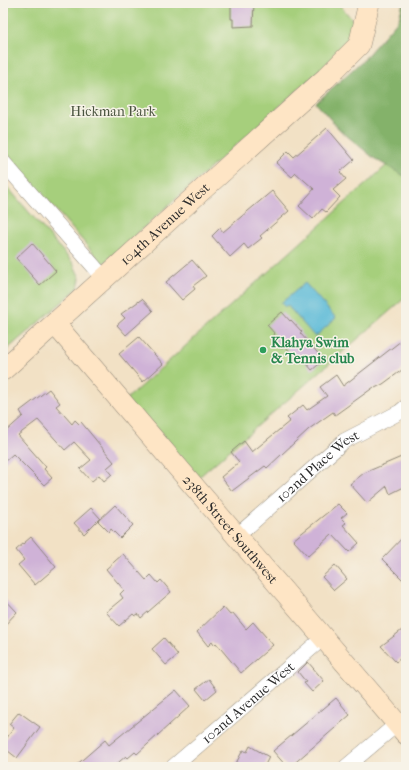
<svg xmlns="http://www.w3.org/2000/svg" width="409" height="770" viewBox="0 0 409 770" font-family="'IM FELL French Canon',serif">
<rect width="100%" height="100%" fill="#f7f3e8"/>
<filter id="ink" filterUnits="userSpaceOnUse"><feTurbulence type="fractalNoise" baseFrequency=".025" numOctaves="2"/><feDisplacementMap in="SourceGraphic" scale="8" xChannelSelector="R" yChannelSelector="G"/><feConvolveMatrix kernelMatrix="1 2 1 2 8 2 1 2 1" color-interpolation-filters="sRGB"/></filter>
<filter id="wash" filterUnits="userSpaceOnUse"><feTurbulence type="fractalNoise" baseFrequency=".012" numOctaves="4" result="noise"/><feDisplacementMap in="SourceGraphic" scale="16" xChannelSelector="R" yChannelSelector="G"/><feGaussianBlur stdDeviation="0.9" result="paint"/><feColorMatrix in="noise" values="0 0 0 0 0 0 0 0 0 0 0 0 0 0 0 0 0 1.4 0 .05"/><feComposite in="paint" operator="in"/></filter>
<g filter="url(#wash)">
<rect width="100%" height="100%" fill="#f2e1c5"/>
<path fill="#a6cf7b" stroke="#687d53" d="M10 3H338L357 25 349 41 336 56 103 264 3 149V9Z
M406 148V297L192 483 122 403Z
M3 182 73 263 80 278 78 288 3 353Z"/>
<path fill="#84b26b" stroke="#586e4b" d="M403 3H406V177L375 159 340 130 316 103 363 60 399 19Z"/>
<path fill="#59b9d7" stroke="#427281" d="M305 283 336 318 315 337 287 305 285 307 281 303Z"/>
<g id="blocks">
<path fill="#cfb2d7" d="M231 3H254L253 26 233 27V19H231Z
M327 128 354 160 340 172 346 179 333 190 340 197 326 212 322 209 313 219 299 206 314 189 296 173 292 177 276 163 288 151 294 157Z
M272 191 289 211 260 236 262 238 248 249 244 244 230 257 212 236 220 228 223 232Z
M32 243 56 271 40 285 16 258Z
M192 260 206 276 193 286 195 289 182 300 166 282Z
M142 299 153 311 126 335 117 325 125 318 121 314Z
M282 312 290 321 291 320 302 332 300 333 324 360 312 370 302 358 298 361 285 346 282 349 271 337 275 334 267 325Z
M139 337 163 364 143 382 119 354Z
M406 337V366L402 370 383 384 375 388 374 387 335 415 333 412 309 429 267 468 265 466 232 491 221 477 239 462 231 452 244 441 252 452 290 421 287 418 303 405 307 410 327 396 320 387 336 375 343 386Z
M49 389 60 403 56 406 72 424 75 420 79 424 81 422 114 462 107 468 112 474 104 481 99 475 92 481 90 480 80 469 91 460 74 442 65 450 38 420 18 435 46 467 44 469 52 478 44 485 13 454 3 463V434L23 416 20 411Z
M406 455V486L390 494 387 486 367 503 350 484 364 473Z
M338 504 347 513 341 518 346 523 343 525 359 543 349 552 332 534 308 556 293 540Z
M115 505 133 525 120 538 111 529 109 532 98 521Z
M91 508 100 518 84 534 74 523Z
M406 534V583L382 559Z
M31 537 56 567 35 585 18 565 24 560 16 550Z
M123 554 146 580 151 575 158 583 161 580 171 592 141 618 138 614 135 616 133 614 119 626 106 612 123 598 120 594 124 590 106 569Z
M335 565 347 579 334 590 322 577Z
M3 597 17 612 3 627Z
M223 607 230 615 233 613 246 629 253 622 273 645 241 673 216 643 214 645 212 642 208 646 197 632Z
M406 627V654L396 662 381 646Z
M164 638 178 655 166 665 152 649Z
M308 662 324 681 312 692 304 683 306 682 298 672Z
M209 679 217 690 205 700 196 689Z
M176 690 190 706 137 754 135 752 128 758 126 756 113 767H74L105 740 109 745Z
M336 698 350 715 290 767H287L273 751Z
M19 712 40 727 17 758 3 747V743L14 728 9 724Z
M250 746 269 757 264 767H234L243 750 247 752Z"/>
</g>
</g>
<g filter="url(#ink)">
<use href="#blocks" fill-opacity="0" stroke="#8e8678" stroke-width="1"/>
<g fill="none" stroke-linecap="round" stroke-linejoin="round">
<defs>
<g id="street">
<path d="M3 162 104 278"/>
<path id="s1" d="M237 536 344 441 400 412 406 407"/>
<path id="s2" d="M173 767 323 638"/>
<path d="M346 767 397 724"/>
</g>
<g id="secondary">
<path id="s3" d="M55 324 406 734"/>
<path id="s4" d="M3 370 326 78 359 45 369 3"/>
</g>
</defs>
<use href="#street" stroke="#8e8678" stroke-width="16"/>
<use href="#secondary" stroke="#8e8678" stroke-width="22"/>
<use href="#street" stroke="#fff" stroke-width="15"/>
<use href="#secondary" stroke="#fee5c5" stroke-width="21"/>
</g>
</g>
<circle fill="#2e9e5b" stroke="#f7f3e8" stroke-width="1.5" cx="263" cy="350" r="4"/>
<g text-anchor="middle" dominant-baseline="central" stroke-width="3" stroke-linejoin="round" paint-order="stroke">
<g font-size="14" fill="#4a543f" stroke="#f7f3e8">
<text x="113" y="111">Hickman Park</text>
</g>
<g font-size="14" fill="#2b2b2b" stroke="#f7f3e8">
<text stroke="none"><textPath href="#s4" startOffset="218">104th Avenue West</textPath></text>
<text stroke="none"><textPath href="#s1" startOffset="107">102nd Place West</textPath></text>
<text stroke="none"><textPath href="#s3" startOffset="270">238th Street Southwest</textPath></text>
<text stroke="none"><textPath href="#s2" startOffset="99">102nd Avenue West</textPath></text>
</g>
<g font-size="14" font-weight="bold" fill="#27864d" stroke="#f7f3e8" text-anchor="start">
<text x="271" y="342">Klahya Swim<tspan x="271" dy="16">&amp; Tennis club</tspan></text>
</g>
</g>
<rect width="409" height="770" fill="none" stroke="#f7f3e8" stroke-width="16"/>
</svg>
